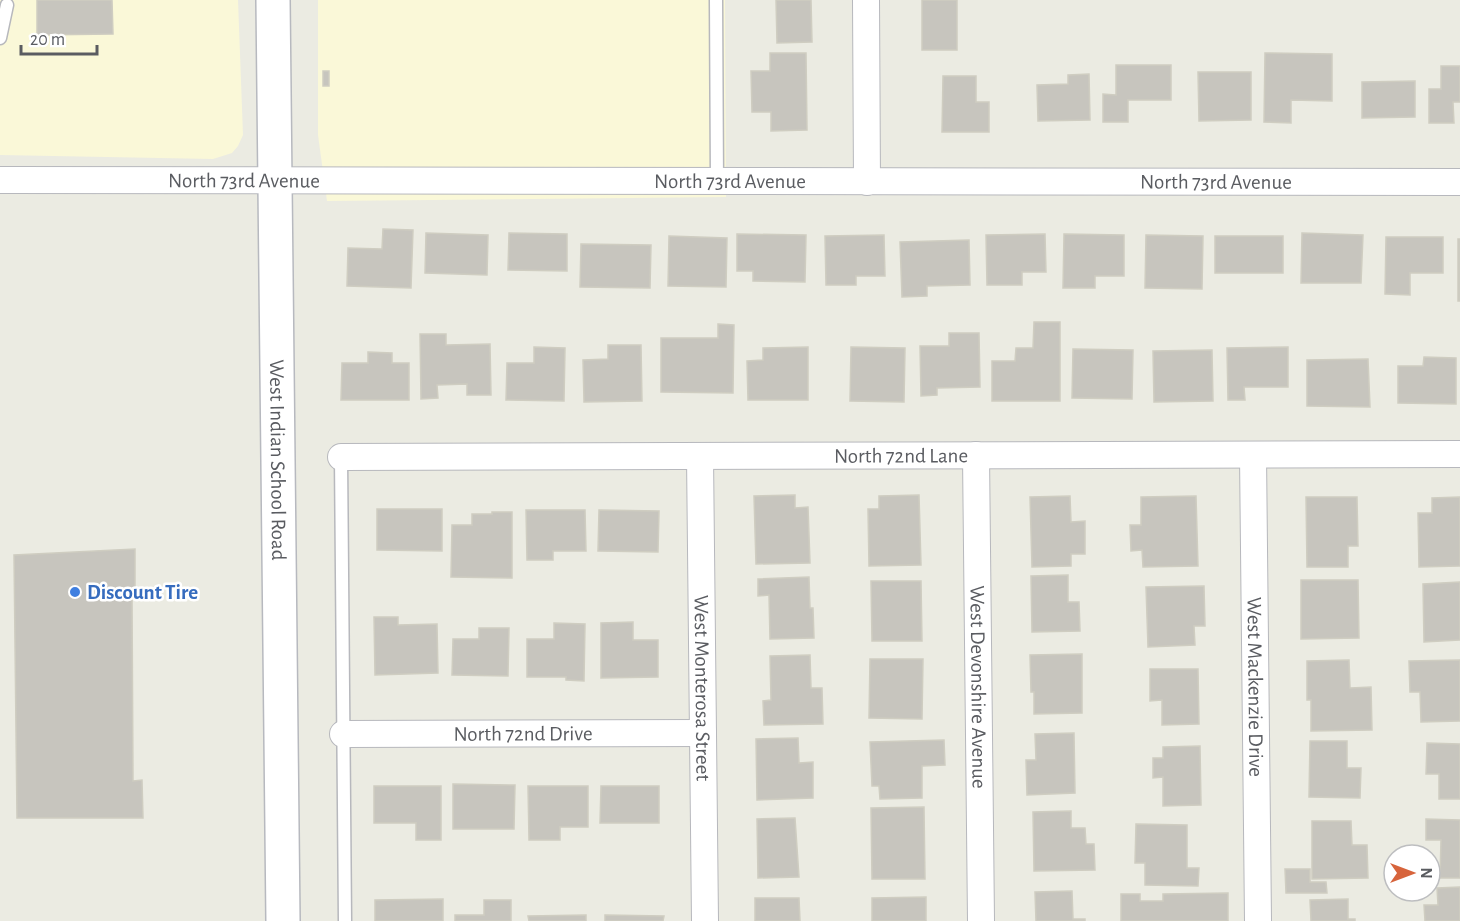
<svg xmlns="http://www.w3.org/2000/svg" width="1460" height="921" viewBox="0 0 1460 921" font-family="'Alegreya Sans',sans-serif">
<rect width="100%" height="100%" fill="#ebebe2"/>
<path fill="#faf8d8" d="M0 0H238L243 135 238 146 232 153 213 159 0 155Z
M318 0H725L726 197 327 201 318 135Z"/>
<path fill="#c7c5be" stroke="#cfcdc1" stroke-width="1.5" d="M37 0H112L113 34 37 35Z
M776 0H811L812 42 777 43Z
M922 0H957V50H922Z
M770 53H806L807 130 771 131V112H752L751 71H770Z
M1265 53 1332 54V101L1291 100V123L1264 122Z
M1116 65H1171V100H1128V122H1103V94L1116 95Z
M1441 66H1460V102H1453L1454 123H1429V89H1441Z
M323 71H329V86H323Z
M1198 72H1251V120L1199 121Z
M1089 74 1090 120 1038 121 1037 85 1068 84V75Z
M943 76H976V102H989V132H942Z
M1415 81V117L1362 118V82Z
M383 229 413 230 411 288 347 286 348 248 382 249Z
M426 233 488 235 487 275 425 273Z
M509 233 567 234V271L508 270Z
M1302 233 1363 235 1361 283H1301Z
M737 234 806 235 805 282 753 281V271H737Z
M1045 234 1046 272H1022V285H987L986 235Z
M1064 234 1124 235V276H1095V288H1063Z
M884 235 885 276H856V285H826L825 236Z
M1146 235 1203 236 1202 289 1145 288Z
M669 236 727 238 726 287 668 286Z
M1215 236H1283V273H1215Z
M1386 237H1443V273H1410V295L1385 294Z
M1458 239H1460V301H1458Z
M969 240 970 285 927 286V296L902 297 900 242Z
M581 244 651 245 650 288 580 287Z
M1034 322H1060V401H992V361H1015L1016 348H1033Z
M718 324 734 325 733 393 661 392V338H718Z
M949 333H979L980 387 937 388V395L921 396 920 346H949Z
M420 334H446V345L490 344 491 395H467V384L437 385 438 398 421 399Z
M608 345H641L642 401 584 402 583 360 608 359Z
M534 347 565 348 564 401 506 400 507 363H534Z
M808 347V400H748L747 361 763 360V348Z
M851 347 905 348 904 402 850 401Z
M1288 347V387H1244L1245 400H1228L1227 348Z
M1073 349 1133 350 1132 399 1072 398Z
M1212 350 1213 401 1154 402 1153 351Z
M368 352 392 353V363H409V400H341L342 363H368Z
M1424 357 1456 358V404L1398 403V366H1423Z
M1368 359 1370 407 1307 406V360Z
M795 495V508L808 507 810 563 756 564 754 496Z
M919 495 921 565 869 566 868 509H879V496Z
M1070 496 1071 522 1085 521V554H1071V566L1032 567 1030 497Z
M1196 496 1198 566 1143 567 1142 550 1131 551 1130 525H1141V497Z
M1306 497H1357L1358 546H1348V567H1307Z
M1460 497V566L1419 567 1418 513H1432V498Z
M377 509H442V551L377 550Z
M526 510H585L586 551H553V560H527Z
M599 510 659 511 658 552 598 551Z
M492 512H512V578L451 577 452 525H472V514H492Z
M135 549V592H132L133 781 142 780 143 818H17L14 555Z
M1068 575V602H1079L1080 631 1032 632 1031 576Z
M809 577 810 608H813L814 638 770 639 769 595 758 596V579Z
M1301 580H1358L1359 638 1301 639Z
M871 581H921L922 641H872Z
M1460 582V640L1424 642 1423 584Z
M1204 586 1205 626H1194L1195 645 1148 647 1146 587Z
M374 617H398V625L437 624 438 673 375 675Z
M633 622V640H658V677L601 678V623Z
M554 623 585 624 584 681 566 680V677H527V639H554Z
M479 628H509L508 676 452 675 453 639H479Z
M1082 654V713L1034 714V692H1031L1030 655Z
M810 655 811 688H822L823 724 764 725 763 701 771 700 770 656Z
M870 659H923L922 719 869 718Z
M1349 660 1350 688 1371 687 1372 730 1311 731V700H1307V661Z
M1460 660V721L1421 722 1420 692H1410L1409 661Z
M1150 669H1198L1199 724 1162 725V700L1150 701Z
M1074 733 1075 793 1027 795 1026 760H1036L1035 734Z
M798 738 799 763 813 762V798L757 800 756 739Z
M944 740 945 765 922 766V798L880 799 879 786H872L870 742Z
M1310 741H1347V768H1361L1360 798 1309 797Z
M1427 743 1460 744V799H1439V774H1426Z
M1200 746 1201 805 1163 806V777L1153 778V758H1163V747Z
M453 784 515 785 514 829H453Z
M374 786H441V840H416V823H374Z
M528 786H588V827H560V840H529Z
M601 786H659V823H600Z
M924 807 925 879H872L871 808Z
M1071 811V828H1085L1086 844H1094L1095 870 1034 871 1033 812Z
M795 818 799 877 758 878 757 819Z
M1426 819 1460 820V878H1440L1441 840H1426Z
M1312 821H1351L1352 845H1367L1368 878 1312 879Z
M1136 824 1187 825V868H1199L1198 886 1145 885V863H1135Z
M1285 869H1310V882H1326L1327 893H1286Z
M1460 887V921H1425L1424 905H1438L1437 888Z
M1072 891 1073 919H1085V921H1036L1035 892Z
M1228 893V921H1121V894H1140V901H1163V894Z
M926 897V921H872V898Z
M755 898H799L800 921H755Z
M443 899V921H375V900Z
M1348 899V919H1355V921H1311L1310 900Z
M484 900H511V921H455V915H484Z
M586 915V921H529L528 916Z
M605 915 664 916 663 921H605Z"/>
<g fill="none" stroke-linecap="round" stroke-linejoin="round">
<defs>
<path id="lane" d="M716 0 717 182
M0 38 7 5
M341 457 345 921"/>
<g id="street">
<path d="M866 0 867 182"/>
<path id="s1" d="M0 180 1460 182"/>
<path id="s2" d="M976 455 981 921"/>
<path id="s3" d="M1253 455 1258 921"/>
<path id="s4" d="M700 456 705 921"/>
<path id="s5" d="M341 457 1460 454"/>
<path id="s6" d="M343 734 703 733"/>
</g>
<g id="secondary">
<path id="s7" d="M273 0 283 921"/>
</g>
</defs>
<use href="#lane" stroke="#b7b8bd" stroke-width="15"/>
<use href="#street" stroke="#b7b8bd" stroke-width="28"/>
<use href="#secondary" stroke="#b7b9bf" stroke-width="36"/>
<use href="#lane" stroke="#fff" stroke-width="12"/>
<use href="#street" stroke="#fff" stroke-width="26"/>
<use href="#secondary" stroke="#fff" stroke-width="33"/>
</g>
<circle fill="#3f7fe0" stroke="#fff" stroke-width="2" cx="75" cy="592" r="6"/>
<g text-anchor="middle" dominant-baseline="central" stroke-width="5" stroke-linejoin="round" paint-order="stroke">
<g font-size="21" fill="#5a5c61" stroke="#fff">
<text stroke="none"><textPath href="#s1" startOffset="244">North 73rd Avenue</textPath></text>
<text stroke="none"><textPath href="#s1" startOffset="730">North 73rd Avenue</textPath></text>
<text stroke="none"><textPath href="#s1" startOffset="1216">North 73rd Avenue</textPath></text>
<text stroke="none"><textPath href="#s5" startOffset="560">North 72nd Lane</textPath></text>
<text stroke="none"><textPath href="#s7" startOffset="460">West Indian School Road</textPath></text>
<text stroke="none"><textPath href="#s4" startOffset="232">West Monterosa Street</textPath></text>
<text stroke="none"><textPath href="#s2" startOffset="232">West Devonshire Avenue</textPath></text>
<text stroke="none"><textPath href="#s3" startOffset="232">West Mackenzie Drive</textPath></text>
<text stroke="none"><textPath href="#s6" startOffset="180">North 72nd Drive</textPath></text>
</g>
<g font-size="21" font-weight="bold" fill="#366cbe" stroke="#fff" text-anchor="start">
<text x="87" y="592">Discount Tire</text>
</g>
</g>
<g transform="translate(1412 873) rotate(90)"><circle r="28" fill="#ffffff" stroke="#bdbec0" stroke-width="1.5"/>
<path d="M0-4.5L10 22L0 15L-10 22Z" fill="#d7643c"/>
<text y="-9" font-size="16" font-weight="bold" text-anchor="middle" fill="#5a5c61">N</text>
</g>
<path d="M21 45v9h76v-9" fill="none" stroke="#5a5c61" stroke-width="3"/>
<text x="30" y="45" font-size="18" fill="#5a5c61" stroke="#ffffff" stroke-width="4.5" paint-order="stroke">20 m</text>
</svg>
